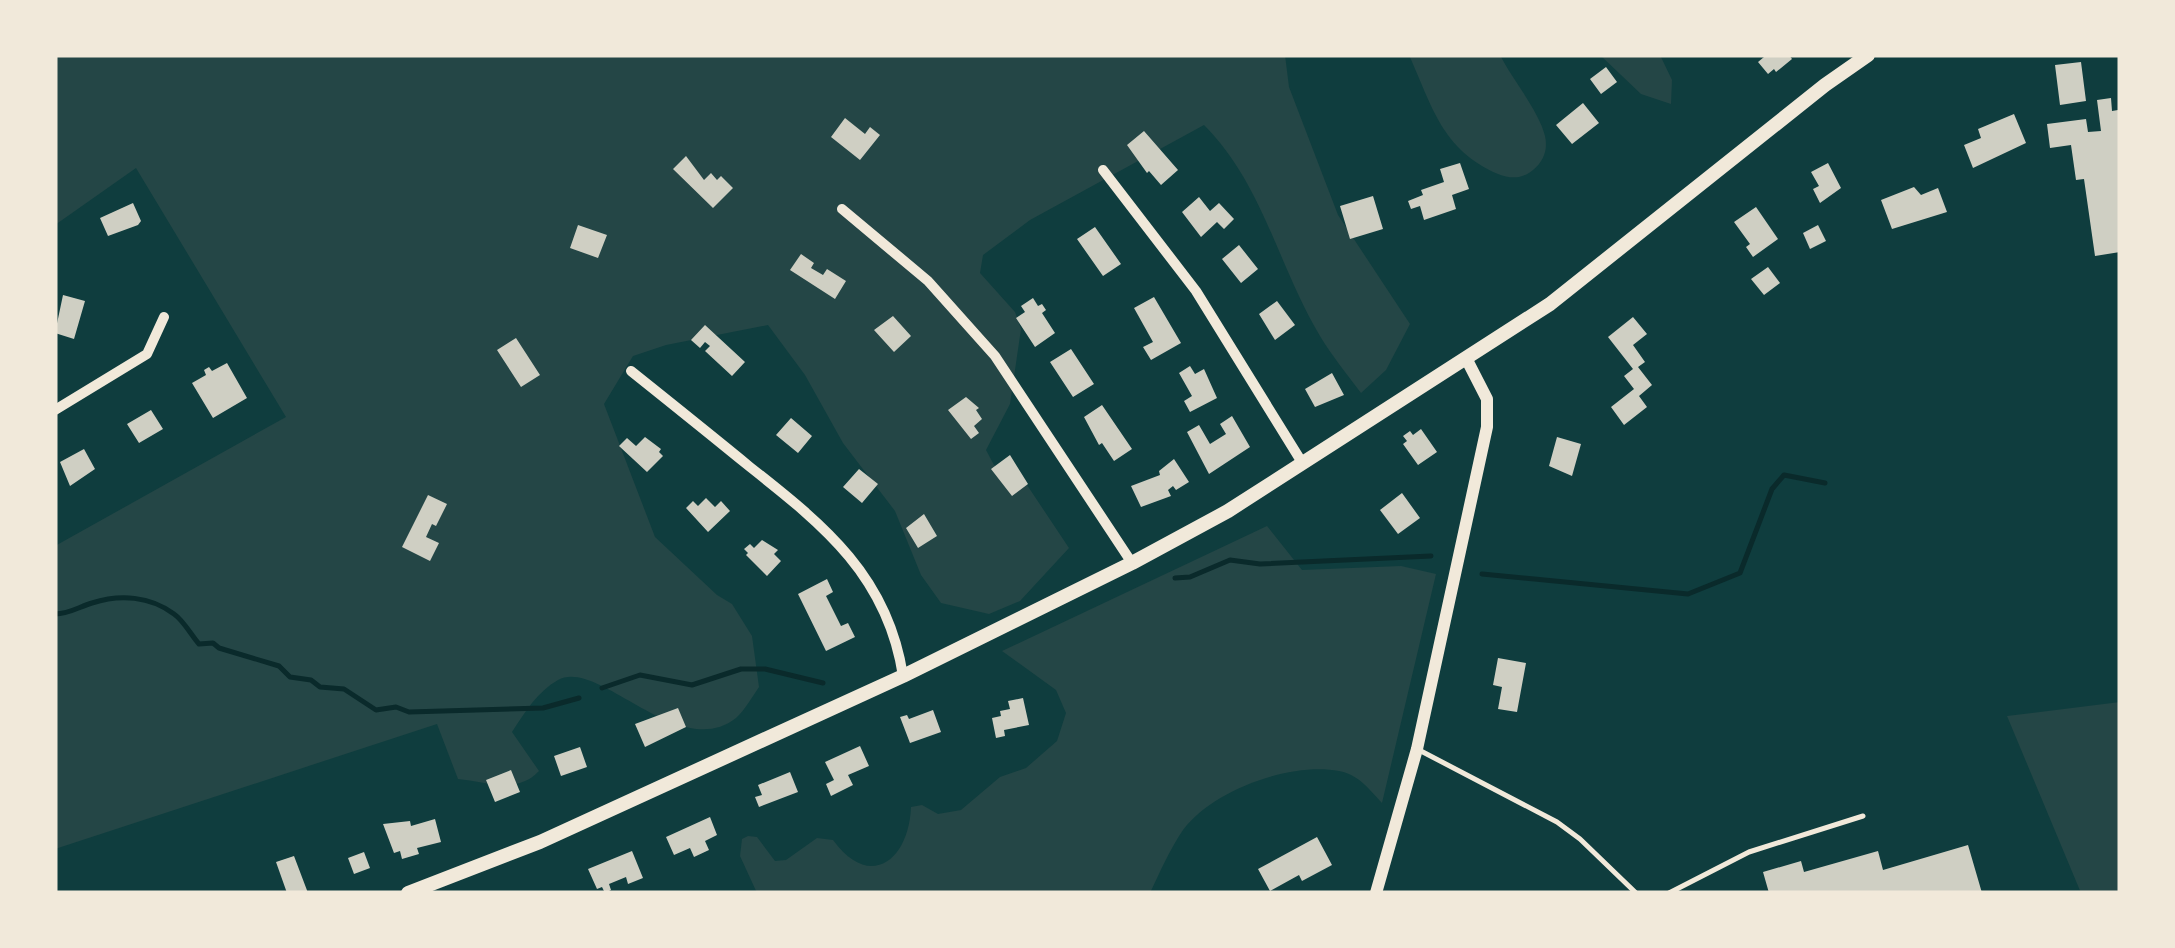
<svg xmlns="http://www.w3.org/2000/svg" width="2175" height="948" viewBox="0 0 2175 948" font-family="'Fira Sans Condensed',sans-serif">
<rect width="100%" height="100%" fill="#0f3d3e"/>
<path fill="#244646" d="M55 55H1285L1289 87 1338 215 1410 324 1386 370 1361 393C1347 374 1332 356 1320 336 1278 266 1263 184 1204 125L1030 220 983 255 980 273 1015 312 1021 329 1010 404 986 450 994 465 1025 482 1069 548 1020 601 989 614 941 603 921 575 895 511 843 443 805 375 768 325 666 345 633 356 604 404 655 537 717 595 732 604 752 636 759 687C752 697 745 710 736 718 679 763 598 657 558 680 537 692 525 712 512 732L539 771C518 794 487 782 458 779L437 724 55 849V546L286 417 136 168 55 225Z
M1409 55H1500C1512 79 1539 111 1545 136 1548 149 1544 161 1533 170 1522 179 1511 179 1498 174 1442 150 1432 106 1409 55Z
M1600 55H1660L1672 80 1671 104 1641 94Z
M1267 526 1302 570 1401 566 1436 574 1382 803C1370 790 1358 774 1339 771 1290 762 1213 790 1183 830 1170 849 1160 872 1150 893H757L740 856 742 839 748 836 757 837 775 861 786 860 817 838 833 840C870 891 909 860 911 807L922 805 938 814 961 810 1000 777 1026 768 1057 741 1066 713 1056 690 1002 651Z
M2120 702V893H2081L2007 716Z"/>
<g fill="none" stroke-linecap="round" stroke-linejoin="round">
<path stroke="#0a2a2b" stroke-width="5" d="M1482 574 1688 594 1740 573 1772 489 1784 475 1825 483
M1175 578 1190 577 1230 560 1260 564 1431 556
M55 614C69 614 79 607 92 603 120 594 150 596 174 614 184 621 191 635 199 644L213 643 219 648 279 666 290 677 311 680 320 687 344 689 376 710 396 707 409 712 543 708 579 698
M602 688 640 675 692 685 741 669H765L823 683"/>
</g>
<path fill="#cfcfc3" d="M1762 55H1789L1792 59 1776 72 1774 69 1768 74 1758 62 1764 57Z
M2081 62 2086 101 2060 105 2055 65Z
M1606 67 1617 82 1601 94 1590 79Z
M2111 98 2112 111 2118 110 2120 121V252L2095 256 2084 179 2076 180 2071 145 2050 148 2047 124 2086 119 2088 132 2101 131 2097 100Z
M1583 103 1599 123 1572 144 1556 125Z
M2014 114 2026 143 1973 168 1964 145 1981 138 1978 129Z
M845 118 865 134 870 127 880 135 860 160 831 137Z
M1144 131 1178 170 1161 185 1149 171 1147 173 1127 145Z
M686 156 704 180 711 173 717 180 721 176 733 188 713 208 673 169Z
M1460 163 1469 189 1452 195 1456 209 1424 220 1420 206 1411 209 1408 201 1423 195 1421 190 1444 182 1440 169Z
M1828 163 1841 188 1820 203 1813 189 1819 186 1811 172Z
M1914 187 1921 195 1938 188 1947 212 1892 229 1881 200Z
M1373 196 1383 229 1350 239 1340 206Z
M1199 197 1210 211 1219 203 1234 219 1224 229 1217 222 1201 237 1182 212Z
M133 203 141 221 138 225 108 236 100 218Z
M1756 207 1778 239 1753 257 1746 247 1750 244 1734 222Z
M578 225 607 235 598 258 570 248Z
M1818 225 1826 241 1810 249 1803 233Z
M1095 227 1121 264 1103 276 1077 239Z
M1239 245 1258 269 1241 283 1222 259Z
M801 254 814 263 811 268 823 275 827 269 846 281 835 299 790 270Z
M1768 267 1780 283 1764 295 1751 279Z
M63 295 85 301 74 339 55 333Z
M1154 297 1181 343 1151 360 1143 347 1153 342 1134 308Z
M1033 298 1038 306 1042 304 1046 310 1042 313 1055 333 1035 347 1016 318 1025 312 1021 306Z
M1277 301 1295 325 1275 340 1259 314Z
M893 316 911 336 894 352 874 330Z
M1633 317 1647 334 1633 345 1645 362 1638 367 1652 385 1639 396 1647 407 1624 425 1611 407 1634 389 1624 376 1633 369 1608 337Z
M705 325 745 362 732 376 705 351 710 346 705 342 700 348 691 340Z
M516 338 540 375 521 387 497 350Z
M1071 349 1094 384 1073 397 1050 362Z
M227 363 247 398 213 418 192 383 206 375 204 370 209 367 212 371Z
M1190 366 1195 374 1204 369 1217 398 1190 412 1184 401 1192 396 1179 373Z
M1332 373 1344 395 1315 407 1305 389Z
M966 397 979 408 976 410 982 419 974 426 979 433 971 439 948 410Z
M1102 405 1132 449 1114 461 1102 443 1099 445 1084 417Z
M151 410 163 429 139 443 127 424Z
M1232 416 1250 447 1209 474 1187 432 1199 425 1210 444 1226 434 1220 424Z
M791 418 812 436 798 453 776 435Z
M1421 429 1437 452 1418 465 1403 444 1407 441 1403 436 1410 431 1413 435Z
M645 437 661 449 659 452 663 456 647 472 619 446 627 438 636 446Z
M1557 437 1581 444 1572 476 1549 466Z
M84 449 95 469 70 486 60 462Z
M1010 455 1028 484 1012 496 991 469Z
M1174 459 1189 482 1176 490 1173 486 1168 490 1171 496 1141 507 1131 486 1160 475 1159 471Z
M859 469 878 484 862 503 843 487Z
M1402 493 1420 518 1398 534 1380 510Z
M428 495 447 504 436 526 432 524 426 537 439 543 430 561 402 547Z
M706 498 715 507 721 501 730 511 708 532 686 508 693 501 698 506Z
M924 514 937 536 918 548 906 528Z
M762 540 778 550 774 554 781 561 767 576 746 555 748 553 744 549 750 544 754 548Z
M827 579 833 592 826 596 841 626 848 623 855 637 826 651 798 594Z
M1498 658 1526 663 1517 712 1498 709 1502 687 1493 685Z
M1023 698 1029 725 1004 730 1005 736 996 738 992 718 1001 716 1000 711 1010 709 1008 701Z
M678 708 686 727 645 747 635 724Z
M933 710 941 732 910 743 900 717 907 715 909 719Z
M860 746 869 766 848 775 853 785 831 796 826 784 834 780 825 762Z
M580 747 587 767 561 776 554 756Z
M511 770 520 792 495 802 486 780Z
M790 772 798 792 759 807 755 797 762 795 758 785Z
M710 817 717 835 705 841 709 850 694 857 690 848 674 855 666 837Z
M435 819 441 842 417 848 419 854 402 859 400 851 394 853 383 824 410 821 411 826Z
M1317 837 1332 865 1302 881 1299 875 1270 891 1258 869Z
M1968 845 1982 893H1769L1763 872 1801 861 1804 872 1878 851 1883 870Z
M632 851 643 878 628 884 626 877 609 884 611 890 605 893 602 887 597 889 588 869Z
M364 852 370 868 354 874 348 858Z
M294 856 308 893H287L276 862Z"/>
<g fill="none" stroke-linecap="round" stroke-linejoin="round">
<path stroke="#f1e9da" stroke-width="5" d="M1419 750 1557 822 1580 839 1636 893
M1669 893 1749 852 1863 816"/>
<path stroke="#f1e9da" stroke-width="10" d="M1103 170 1196 291 1303 464
M842 209 928 281 995 356 1132 563
M631 371C671 403 711 435 750 467 825 526 888 577 903 676
M55 410 147 354 164 317"/>
<path stroke="#f1e9da" stroke-width="12" d="M1376 893 1417 749 1487 427V399L1467 360"/>
<path stroke="#f1e9da" stroke-width="14" d="M408 893 540 842 903 676 1132 563 1228 511 1550 304 1825 85 1868 55"/>
</g>
<rect width="2175" height="948" fill="none" stroke="#f1e9da" stroke-width="115"/>
</svg>
